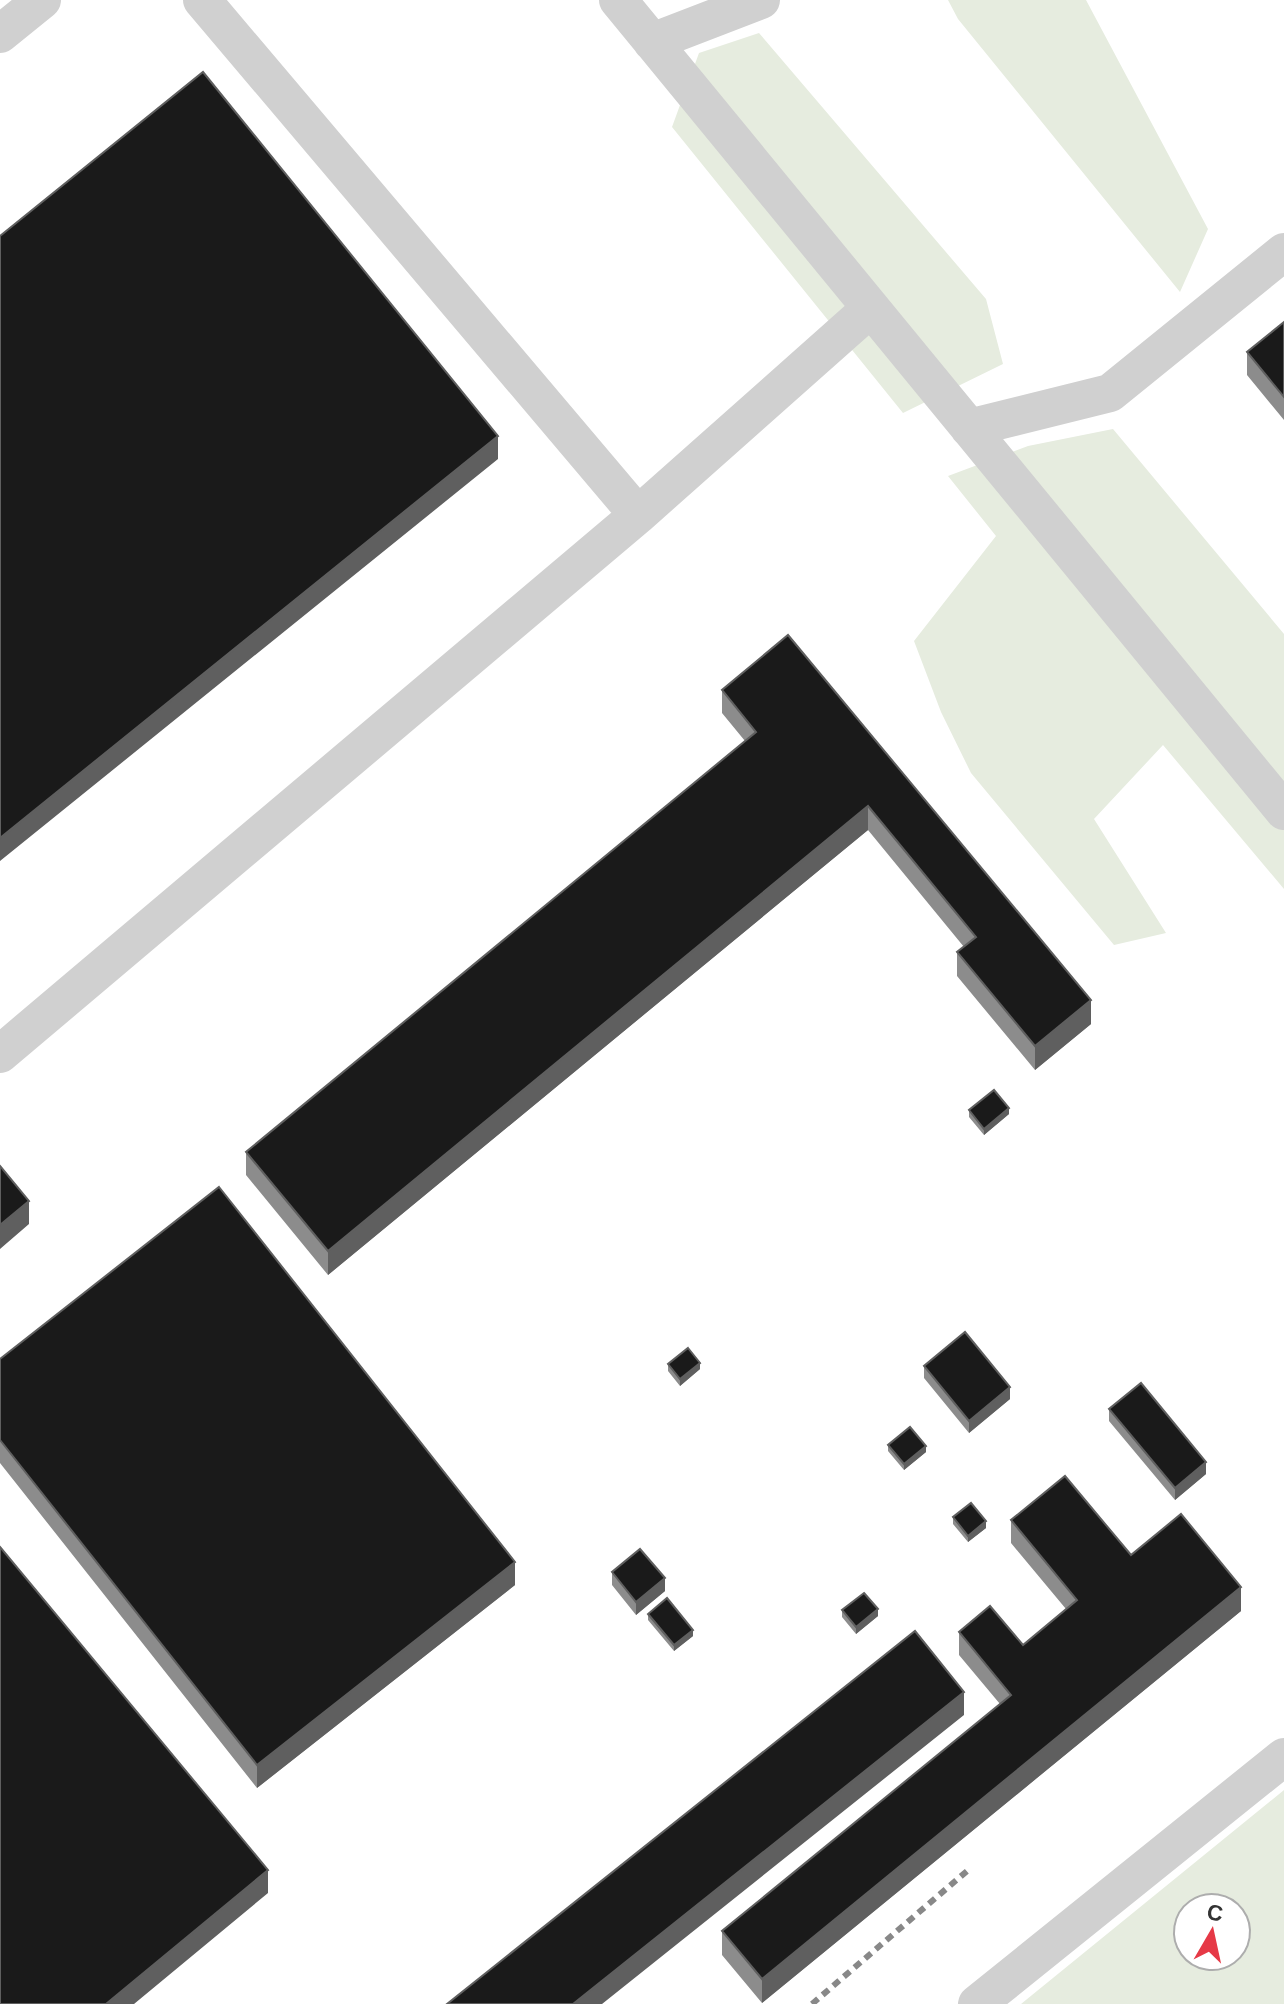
<svg xmlns="http://www.w3.org/2000/svg" width="1284" height="2004" viewBox="0 0 1284 2004" font-family="'DM Sans',sans-serif">
<rect width="100%" height="100%" fill="#fff"/>
<path fill="#e6ecdf" fill-rule="evenodd" d="M948 0H1086L1208 229 1180 292 958 19Z
M759 33 986 299 1003 364 903 413 672 127 699 53Z
M1113 429 1284 634V889L1163 745 1094 819 1166 933 1114 945 971 773 941 712 914 641 996 536 948 476 1028 446Z
M1284 1790V2004H1021ZM1188 1908H1236V1956H1188Z"/>
<g fill="none" stroke-linecap="round" stroke-linejoin="round">
<path stroke="#d0d0d0" stroke-width="38" d="M202 0 638 515
M618 0 1284 811
M0 34 42 0
M652 42 761 0
M969 428 1110 393 1284 252
M0 1054 638 515 871 308
M977 2004 1284 1757"/>
<path stroke="#888" stroke-width="6" stroke-dasharray="8 6" stroke-linecap="butt" d="M812 2004 967 1871"/>
</g>
<path fill="#8c8c8c" d="M1284 322V420L1247 375V352Z
M788 635 1091 1024 1035 1070 957 976V952L964 947 868 830 328 1275 246 1175V1152L745 741 722 713V690Z
M969 1110 1009 1114 984 1135 969 1117Z
M0 1359 515 1585 257 1788 0 1463Z
M668 1364 700 1369 680 1386 668 1371Z
M924 1366 1010 1399 969 1433 924 1378Z
M1109 1409 1206 1474 1175 1500 1109 1421Z
M888 1445 926 1452 904 1470 888 1451Z
M953 1517 986 1528 968 1542 953 1524Z
M1011 1520 1131 1555 1241 1611 762 2003 722 1955V1931L1000 1704 959 1655V1632L1023 1645 1066 1609 1011 1543Z
M612 1572 665 1591 636 1615 612 1585Z
M842 1610 878 1616 856 1634 842 1617Z
M648 1614 693 1636 674 1651 648 1620Z"/>
<path fill="#5f5f5f" d="M498 436V459L0 861V838Z
M868 806V830L328 1275V1251Z
M1091 1000V1024L1035 1070V1046Z
M1009 1108V1114L984 1135V1129Z
M29 1201V1224L0 1249V1225Z
M700 1363V1369L680 1386V1379Z
M1010 1387V1399L969 1433V1421Z
M926 1446V1452L904 1470V1464Z
M1206 1462V1474L1175 1500V1488Z
M986 1521V1528L968 1542V1536Z
M515 1562V1585L257 1788V1765Z
M665 1578V1591L636 1615V1602Z
M1241 1587V1611L762 2003V1979Z
M878 1609V1616L856 1634V1627Z
M693 1630V1636L674 1651V1645Z
M964 1692V1715L602 2004H573Z
M268 1870V1893L134 2004H106Z"/>
<path fill="#1a1a1a" stroke="#5f5f5f" stroke-width="2" d="M203 72 498 436 0 838V236Z
M1284 322V397L1247 352Z
M788 635 1091 1000 1035 1046 957 952 976 937 868 806 328 1251 246 1152 756 732 722 690Z
M994 1090 1009 1108 984 1129 969 1110Z
M0 1166 29 1201 0 1225Z
M219 1187 515 1562 257 1765 0 1440V1359Z
M965 1332 1010 1387 969 1421 924 1366Z
M688 1348 700 1363 680 1379 668 1364Z
M1141 1383 1206 1462 1175 1488 1109 1409Z
M910 1427 926 1446 904 1464 888 1445Z
M1065 1476 1131 1555 1181 1514 1241 1587 762 1979 722 1931 1011 1695 959 1632 990 1606 1023 1645 1077 1600 1011 1520Z
M971 1503 986 1521 968 1536 953 1517Z
M0 1547 268 1870 106 2004H0Z
M640 1549 665 1578 636 1602 612 1572Z
M864 1593 878 1609 856 1627 842 1610Z
M667 1598 693 1630 674 1645 648 1614Z
M915 1631 964 1692 573 2004H447Z"/>
<g transform="translate(1212 1932) rotate(9)"><circle r="38" fill="#ffffff" stroke="#adadad" stroke-width="2"/>
<path d="M0-6L14 30L0 20L-14 30Z" fill="#e63946"/>
<text y="-12" font-size="22" font-weight="bold" text-anchor="middle" fill="#333333">С</text>
</g>
</svg>
